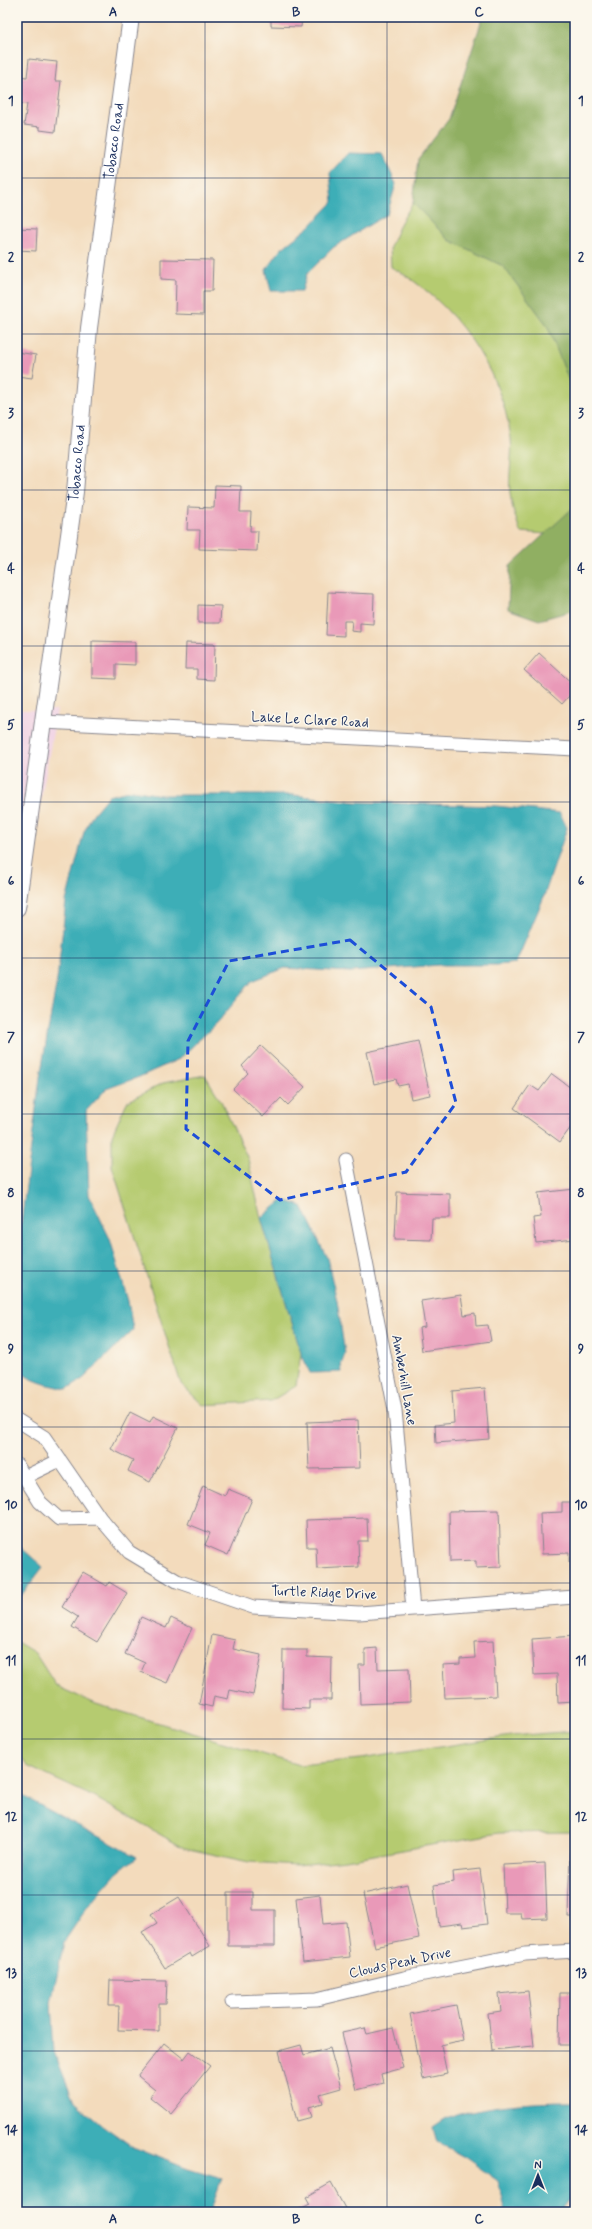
<svg xmlns="http://www.w3.org/2000/svg" width="592" height="2229" viewBox="0 0 592 2229" font-family="Mynerve,sans-serif">
<rect width="100%" height="100%" fill="#fbf7ec"/>
<filter id="ink" filterUnits="userSpaceOnUse"><feTurbulence type="fractalNoise" baseFrequency=".025" numOctaves="2"/><feDisplacementMap in="SourceGraphic" scale="8" xChannelSelector="R" yChannelSelector="G"/><feConvolveMatrix kernelMatrix="1 2 1 2 8 2 1 2 1" color-interpolation-filters="sRGB"/></filter>
<filter id="wash" filterUnits="userSpaceOnUse"><feTurbulence type="fractalNoise" baseFrequency=".012" numOctaves="4" result="noise"/><feDisplacementMap in="SourceGraphic" scale="16" xChannelSelector="R" yChannelSelector="G"/><feGaussianBlur stdDeviation="0.9" result="paint"/><feColorMatrix in="noise" values="0 0 0 0 0 0 0 0 0 0 0 0 0 0 0 0 0 1.4 0 .05"/><feComposite in="paint" operator="in"/></filter>
<g filter="url(#wash)">
<rect width="100%" height="100%" fill="#f3dbbc"/>
<path fill="#f0d0e4" d="M17 710H57L31 856 17 855Z"/>
<path fill="#b5cb6f" stroke="#687d66" d="M575 17V555L566 554 546 534 520 532C517 520 511 506 510 493 508 475 513 456 511 438 501 368 453 300 391 267L390 247 401 222 413 203 432 190Z
M205 1075 221 1101 248 1159 261 1218 301 1353 296 1386 271 1401 203 1405 181 1384 112 1166V1135L127 1102 163 1083Z
M17 1642 35 1653 56 1686 96 1704 299 1765 361 1759 511 1736 575 1731V1832L499 1833 346 1860 297 1865 249 1862 184 1848 94 1797 27 1766 17 1752Z"/>
<path fill="#90af62" stroke="#566f60" d="M483 17H575V406L573 391 547 325 503 266 449 240 413 203 418 159 449 119Z
M575 506V610L539 620 508 609 510 566Z"/>
<path fill="#3daeb7" stroke="#2c6e8a" d="M348 153 382 154 396 184 387 214 334 247 307 274 302 291H271L266 270 281 249 309 227 333 202 330 173Z
M132 790 161 795H293L356 802 496 806 560 813 567 828 543 899 516 963 498 965H439L350 972 285 968 252 981 217 1023 179 1059 139 1077 106 1089 86 1111 89 1195 110 1239 128 1301 133 1330 84 1378 67 1389C50 1386 29 1381 17 1369V1256L40 1077 57 980 66 901 84 832 93 814 108 796Z
M283 1200 302 1206 327 1258 337 1301 345 1354 341 1365 342 1372 310 1373 301 1353 261 1218Z
M17 1544 43 1567 17 1601Z
M17 1793 137 1857 117 1873 88 1906 64 1942 51 2003 54 2052 74 2101 102 2125 133 2147 188 2169 222 2179 210 2212H17Z
M575 2102V2192L559 2212H506L498 2181 466 2158 437 2142 433 2128C439 2124 445 2119 452 2117 484 2104 541 2102 575 2102Z"/>
<g id="blocks">
<path fill="#e999b8" d="M271 17H302L301 27 271 26Z
M29 59 57 62 55 81H61L55 132 40 130V127L24 125 27 104 17 103V76L27 77Z
M17 228 37 229 36 251 17 250Z
M161 259 213 260 212 291H203V315L175 314 176 280 161 279Z
M17 352 36 355 32 378 17 376Z
M215 485 241 486 240 512H251L250 531H258L257 551 199 549 200 530H187L188 507 214 508Z
M328 592 374 594 373 624 360 623V632L351 631 352 621H344V636L326 635Z
M198 605 221 606 220 623H198Z
M92 641 135 642V665L116 664V679L92 678Z
M186 643 215 644 214 680 197 679V669H185Z
M539 653 575 686V689L562 704 524 670Z
M418 1041 430 1095 411 1099 408 1084 398 1086 396 1079 374 1084 367 1052Z
M261 1046 305 1087 288 1105 281 1098 263 1117 233 1089 248 1073 242 1066Z
M552 1074 575 1091V1112L569 1120 574 1123 560 1142 514 1108 530 1085 539 1091Z
M575 1189V1239L536 1243 533 1218 541 1217 538 1193Z
M397 1192 450 1194V1218H432L431 1240 395 1239Z
M461 1295 464 1315 475 1313 476 1326 488 1325 491 1341 422 1351 419 1328 425 1327 421 1301Z
M485 1388 489 1439 436 1443 435 1425 454 1423 452 1391Z
M130 1412 150 1422 153 1416 178 1428 150 1482 128 1471 133 1460 111 1449Z
M358 1420 360 1468 309 1469 307 1422Z
M203 1486 225 1496 228 1489 252 1499 228 1555 205 1545 210 1533 188 1524Z
M562 1502H575V1562H569V1553L542 1554 540 1513 562 1512Z
M499 1510 501 1567 476 1568V1561L450 1562 449 1511Z
M367 1518 368 1541H358L359 1567 317 1569 316 1547H307L306 1520Z
M83 1572 107 1586 109 1582 127 1593 97 1642 72 1627 78 1617 62 1607Z
M141 1617 166 1628 171 1618 192 1628 167 1683 141 1672 145 1663 125 1654Z
M212 1635 235 1640 233 1649 261 1655 253 1695 230 1690 228 1699 214 1696 212 1707 199 1704Z
M575 1636V1702L558 1703 557 1674 534 1675 532 1639Z
M493 1641 496 1696 445 1698 443 1665 460 1664V1659L475 1658 474 1642Z
M377 1648 378 1669 409 1668 410 1702 360 1704 359 1665H365V1649Z
M283 1650H307V1657L332 1658 331 1700H309V1709L282 1708Z
M570 1852H575V1917H568Z
M545 1863 547 1918 522 1919 521 1913H505L503 1865Z
M480 1869 487 1924 463 1927 462 1923 439 1926 434 1885 454 1882 453 1872Z
M407 1884 419 1938 375 1947 363 1894Z
M228 1892H253V1910H275V1946H228Z
M320 1895 323 1924 346 1922 350 1957 303 1962 296 1898Z
M179 1897 210 1946 192 1957 190 1953 165 1968 142 1932 157 1923 151 1914Z
M110 1980 167 1981 166 2004H159V2031L118 2030 119 2006H109Z
M528 1991 534 2046 492 2050 488 2013 501 2011 499 1994Z
M560 1993H575V2045H559Z
M456 2005 463 2040 441 2045 447 2074 423 2079 410 2014Z
M365 2028 367 2034 393 2028 403 2068 381 2074 383 2083 356 2090 342 2033Z
M164 2043 184 2059 190 2051 210 2066 171 2114 150 2097 155 2090 138 2076Z
M301 2045 304 2055 330 2048 341 2088 320 2094 323 2103 309 2107 312 2117 297 2121 279 2051Z
M331 2183 347 2212H294L310 2204 306 2197Z"/>
</g>
</g>
<g filter="url(#ink)">
<use href="#blocks" fill-opacity="0" stroke="#87858d" stroke-width="1"/>
<g fill="none" stroke-linecap="round" stroke-linejoin="round">
<defs>
<path id="minor" d="M44 722 575 749
M346 1160 395 1410 413 1609
M17 1420 44 1437 100 1518 129 1552 177 1581 253 1607 359 1613 575 1597
M17 1465 40 1502 59 1519 100 1518
M25 1477 60 1460
M232 2002 317 1999 404 1978 525 1954 575 1951"/>
<g id="tertiary">
<path id="s1" d="M17 908 75 492 89 328 131 17"/>
</g>
</defs>
<use href="#minor" stroke="#87858d" stroke-width="15"/>
<use href="#tertiary" stroke="#87858d" stroke-width="18"/>
<use href="#minor" stroke="#fff" stroke-width="13"/>
<use href="#tertiary" stroke="#fff" stroke-width="16"/>
</g>
</g>
<path fill="none" stroke="#1d4ed8" stroke-width="3" stroke-dasharray="8 5" stroke-linejoin="round" d="M350 940 431 1007 456 1103 406 1172 280 1200 186 1129 188 1041 229 961Z"/>
<path fill="none" stroke="#1b2f5e" stroke-width="1" stroke-opacity="0.55" d="M205 17V2212M387 17V2212M17 178H575M17 334H575M17 490H575M17 646H575M17 802H575M17 958H575M17 1114H575M17 1271H575M17 1427H575M17 1583H575M17 1739H575M17 1895H575M17 2051H575"/>
<g text-anchor="middle" dominant-baseline="central" stroke-width="3" stroke-linejoin="round" paint-order="stroke">
<g font-size="14" fill="#1b2f5e" stroke="#fbf7ec">
<text stroke="none"><textPath href="#s1" startOffset="773">Tobacco Road</textPath></text>
<text stroke="none"><textPath href="#s1" startOffset="449">Tobacco Road</textPath></text>
<text transform="translate(310 720) rotate(3)">Lake Le Clare Road</text>
<text transform="translate(404 1380) rotate(80)">Amberhill Lane</text>
<text transform="translate(324 1593) rotate(2)">Turtle Ridge Drive</text>
<text transform="translate(400 1963) rotate(-12)">Clouds Peak Drive</text>
</g>
</g>
<rect width="592" height="2229" fill="none" stroke="#fbf7ec" stroke-width="44"/>
<g transform="translate(538 2175)" stroke="#fbf7ec" stroke-width="3" paint-order="stroke">
<path d="M0-3L7 15L0 10L-7 15Z" fill="#1b2f5e"/>
<text y="-6" font-size="11" font-weight="bold" text-anchor="middle" fill="#1b2f5e">N</text>
</g>
<rect x="22" y="22" width="548" height="2185" fill="none" stroke="#1b2f5e" stroke-width="1.5"/>
<g font-size="13" text-anchor="middle" font-weight="bold" fill="#1b2f5e">
<text x="113" y="16">A</text>
<text x="296" y="16">B</text>
<text x="479" y="16">C</text>
<text x="11" y="105">1</text>
<text x="581" y="105">1</text>
<text x="11" y="261">2</text>
<text x="581" y="261">2</text>
<text x="11" y="417">3</text>
<text x="581" y="417">3</text>
<text x="11" y="573">4</text>
<text x="581" y="573">4</text>
<text x="11" y="729">5</text>
<text x="581" y="729">5</text>
<text x="11" y="885">6</text>
<text x="581" y="885">6</text>
<text x="11" y="1041">7</text>
<text x="581" y="1041">7</text>
<text x="11" y="1197">8</text>
<text x="581" y="1197">8</text>
<text x="11" y="1353">9</text>
<text x="581" y="1353">9</text>
<text x="11" y="1509">10</text>
<text x="581" y="1509">10</text>
<text x="11" y="1665">11</text>
<text x="581" y="1665">11</text>
<text x="11" y="1821">12</text>
<text x="581" y="1821">12</text>
<text x="11" y="1977">13</text>
<text x="581" y="1977">13</text>
<text x="11" y="2134">14</text>
<text x="581" y="2134">14</text>
<text x="113" y="2223">A</text>
<text x="296" y="2223">B</text>
<text x="479" y="2223">C</text>
</g>
</svg>
